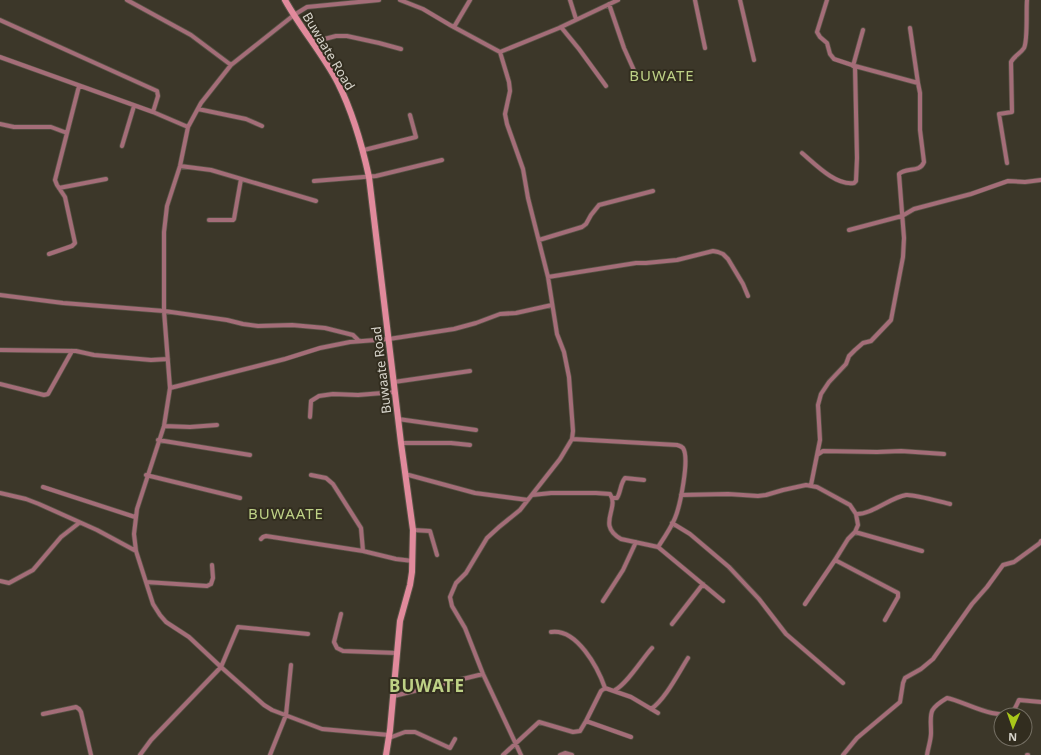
<svg xmlns="http://www.w3.org/2000/svg" width="1041" height="755" viewBox="0 0 1041 755" font-family="'Noto Sans',sans-serif">
<rect width="100%" height="100%" fill="#3c3729"/>
<g fill="none" stroke-linecap="round" stroke-linejoin="round">
<defs>
<path id="street" d="M127 0 191 35 231 65
M379 0 307 7 294 15 231 65 201 103 188 127 180 166 167 206 164 232V311L170 388 164 426 137 509 134 534 136 551 153 604 160 615 166 622 189 637 221 667 264 705 272 710 322 729 389 735
M400 0 423 9 450 25 500 52 559 28 618 0
M570 0 576 19
M695 0 705 48
M740 0 754 60
M609 4 624 48 637 77
M0 20 157 91 158 96 153 112
M454 27 470 0
M561 27 579 49 606 86
M910 28 918 83
M313 42 336 36H347L379 43 401 49
M500 52 509 82 510 91 505 114 507 124 523 169 528 198 548 277 557 334 564 352 569 377 573 431 572 439 560 459 520 510 499 527 487 538 466 573 456 583 450 597 452 606 465 628 483 674 521 755
M0 57 153 112 188 127
M853 66 863 30
M198 109 246 119 262 126
M0 124 14 127H51L67 133
M122 146 134 106
M364 150 416 137 410 115
M802 153C815 164 836 186 854 183L856 181 857 158 855 66
M1007 163 999 114 1012 112 1011 62C1014 56 1020 54 1024 48 1028 41 1026 10 1027 0
M180 166 211 170 316 201
M314 181 376 176 442 160
M59 188 106 179
M209 220H233L234 219 241 179
M849 230 902 216 914 209 971 194 1008 181 1025 182 1041 180
M539 240 582 227 586 224 591 215 599 205 653 191
M49 254 72 246 75 243 65 197 57 185 55 180 79 86
M548 277 636 263H646L677 260 713 251 718 252 723 254 728 259 743 284 748 296
M0 295 63 303 164 311 227 320 243 324 258 326 292 325 325 328 353 335 359 341
M0 350 76 351 94 355 151 360 168 359
M394 382 470 371
M0 384 44 395 48 394 72 351
M170 388 285 359 320 348 350 342 389 339 454 329 476 323 500 314 516 313 552 305
M310 417 311 401 319 396 333 394 358 395 395 392
M398 419 476 430
M164 426 190 427 217 425
M572 439 677 445C680 446 681 446 683 448 690 458 680 506 675 518 671 528 664 538 658 547
M158 440 250 455
M401 443H451L470 445
M817 455 820 440 818 405 821 394 829 382 846 364 849 356 855 350 863 343 871 341 891 320 903 257 904 238 899 174C906 167 920 173 924 162L920 130V93L918 83 855 66 834 59 830 54 827 43 820 37 817 32 827 0
M405 474 475 493 528 500
M146 475 240 498
M311 475 326 478 333 484 361 528 363 551
M811 485 817 455 823 451 877 452 901 451 944 454
M43 487 135 517
M0 493 26 499 39 504 97 530 136 551
M532 495 551 493H596L610 494C620 508 596 525 621 539L658 547 723 601
M681 495 728 494 758 496 766 495 783 490 806 485 817 487 850 505 856 514 858 525 855 532 848 539 835 560 898 593V597L885 620
M612 498H617C621 492 620 484 625 478L644 480
M856 514C871 515 891 497 906 495 914 494 941 502 950 504
M672 523 690 534 729 567 759 599 786 634 843 683
M413 530 430 531 437 555
M855 532 922 551
M261 539 263 537 266 536 363 551 396 559 413 561
M0 581 9 583 33 570 61 537 79 523
M146 582 207 586 211 584 213 578 212 565
M603 601 623 570 636 542
M805 604 835 560
M341 614 334 642 337 648 343 651 397 653
M672 624 703 584
M551 632C577 628 598 668 605 688
M615 690C627 684 642 659 652 648
M394 696 483 674
M651 709C665 700 679 672 688 658
M43 714 76 707 79 709 81 712 91 755
M586 721 631 737
M389 738 405 732H415L450 748 455 739
M140 755 151 740 221 667 238 627 308 634
M270 755 286 715 291 665
M503 755 539 722 573 732 580 731 586 721 601 691 605 688 631 697 658 713
M560 755 565 753 572 755
M843 755 857 738 900 702 903 683 905 678 921 669 933 659 972 604 987 587 1003 565 1014 562 1040 543 1041 541
M927 755C928 748 931 740 931 733 931 713 927 710 947 698 964 701 997 722 1013 711 1015 709 1017 704 1019 700L1041 702
M1027 755H1028"/>
<path id="secondary" d="M285 0C301 29 323 54 338 83 353 113 362 145 369 177L401 443 413 530 412 572 410 585 400 621 390 730 386 755"/>
</defs>
<use href="#street" stroke="#585346" stroke-width="5.5"/>
<use href="#secondary" stroke="#585346" stroke-width="8"/>
<use href="#street" stroke="#a46d78" stroke-width="4"/>
<use href="#secondary" stroke="#e18a9c" stroke-width="6"/>
</g>
<g text-anchor="middle" dominant-baseline="central" stroke-width="4" stroke-linejoin="round" paint-order="stroke">
<g font-size="13" fill="#d6d3ca" stroke="#322d1f">
<text transform="translate(329 51) rotate(59)">Buwaate Road</text>
<text transform="translate(381 370) rotate(-97)">Buwaate Road</text>
</g>
<g font-size="15" letter-spacing="1" fill="#bed186" stroke="#322d1f">
<text x="662" y="75">BUWATE</text>
<text x="286" y="513">BUWAATE</text>
</g>
<g font-size="17" font-weight="bold" letter-spacing="1" fill="#bed186" stroke="#322d1f">
<text x="427" y="685">BUWATE</text>
</g>
</g>
<g transform="translate(1013 727) rotate(182)"><circle r="19" fill="#322d1f" stroke="#746f63"/>
<path d="M0-3L7 15L0 10L-7 15Z" fill="#a9c71a"/>
<text y="-6" font-size="11" font-weight="bold" text-anchor="middle" fill="#d6d3ca">N</text>
</g>
</svg>
